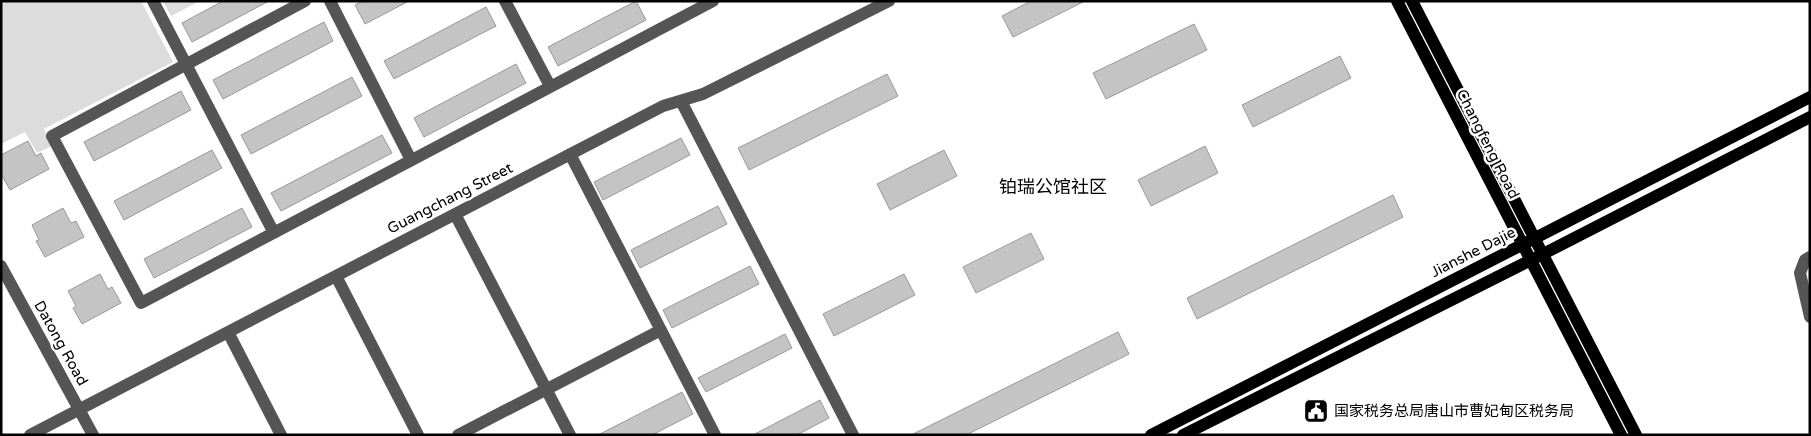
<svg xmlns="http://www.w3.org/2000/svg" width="1811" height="436" viewBox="0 0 1811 436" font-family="'Varela Round','Noto Sans SC',sans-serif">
<rect width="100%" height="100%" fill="#fff"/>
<path fill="#dcdcdc" d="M7 1H141L173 62 44 129 52 146 37 153 25 132 1 144V4Z
M163 1H200L171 16Z"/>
<path fill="#c4c4c4" stroke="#999" d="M223 1H269L192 42 182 23Z
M363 1H409L365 24 355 5Z
M636 1 646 20 558 66 548 47Z
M1031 1H1085L1013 37 1002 16Z
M486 7 496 26 394 79 384 61Z
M324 22 333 41 223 99 213 80Z
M1194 24 1207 50 1106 99 1093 73Z
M1340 56 1351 78 1253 127 1242 105Z
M516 64 526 83 424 137 414 118Z
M887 74 898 96 749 170 738 148Z
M352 77 362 96 251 154 241 135Z
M181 91 191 110 94 161 84 142Z
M382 135 392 153 281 211 271 193Z
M681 138 690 155 603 200 594 182Z
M28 141 36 156 41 153 49 169 10 190 1 174V155Z
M1205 146 1218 173 1151 206 1138 180Z
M212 150 222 168 124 220 114 201Z
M944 150 957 176 890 210 877 184Z
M1393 195 1403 217 1197 319 1187 298Z
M718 206 727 224 640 268 631 250Z
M63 208 71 223 76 221 84 237 45 257 36 241 39 240 32 225Z
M242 208 252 227 154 278 144 259Z
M1031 233 1044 259 976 293 963 267Z
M750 266 759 284 672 328 663 310Z
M100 274 108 289 112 287 121 303 82 324 73 308 76 306 68 291Z
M904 274 915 295 834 336 823 314Z
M1118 332 1129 354 966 435H911Z
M785 334 792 348 706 392 698 378Z
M682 392 693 414 652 435H598Z
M820 400 829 418 797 435H753Z"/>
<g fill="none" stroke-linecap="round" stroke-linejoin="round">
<path stroke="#555" stroke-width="12" d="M153 1 274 233
M305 1 52 136 141 303 713 1
M330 1 411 160
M505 1 550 86
M681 101 853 435
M570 154 715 435
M455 214 570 435
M1810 257 1805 260 1800 273 1810 317
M1 266 93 435
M336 276 418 435
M228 332 281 435
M30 435 663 106 703 94 889 1
M458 435 661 330"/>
<path stroke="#000" stroke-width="12" d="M1397 1 1621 435
M1412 1 1636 435
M1151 435 1810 97
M1183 435 1543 254 1810 117"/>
</g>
<defs>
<symbol id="civic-square" viewBox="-11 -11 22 22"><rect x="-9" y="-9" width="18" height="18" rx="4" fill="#000" stroke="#fff"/><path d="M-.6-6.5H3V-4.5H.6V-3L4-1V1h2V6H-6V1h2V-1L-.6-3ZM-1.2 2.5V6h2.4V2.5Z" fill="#fff"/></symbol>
</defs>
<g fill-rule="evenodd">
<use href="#civic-square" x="1302" y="397" width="28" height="28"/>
</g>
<g text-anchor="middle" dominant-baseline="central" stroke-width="5" stroke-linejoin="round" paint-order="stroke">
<g font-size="15" fill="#000" stroke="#fff">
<text transform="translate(1488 144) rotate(63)">Changfeng Road</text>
<text transform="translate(450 198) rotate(-27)">Guangchang Street</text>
<text transform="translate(1473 252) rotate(-27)">Jianshe Dajie</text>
<text transform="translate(61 343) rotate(61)">Datong Road</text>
</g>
<g font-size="15" fill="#000" stroke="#fff" text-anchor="start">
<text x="1334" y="411">国家税务总局唐山市曹妃甸区税务局</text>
</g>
<g font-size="18" fill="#000" stroke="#fff">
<text x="1053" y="187">铂瑞公馆社区</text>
</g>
</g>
<rect width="1811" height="436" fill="none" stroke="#000000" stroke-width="5"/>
</svg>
